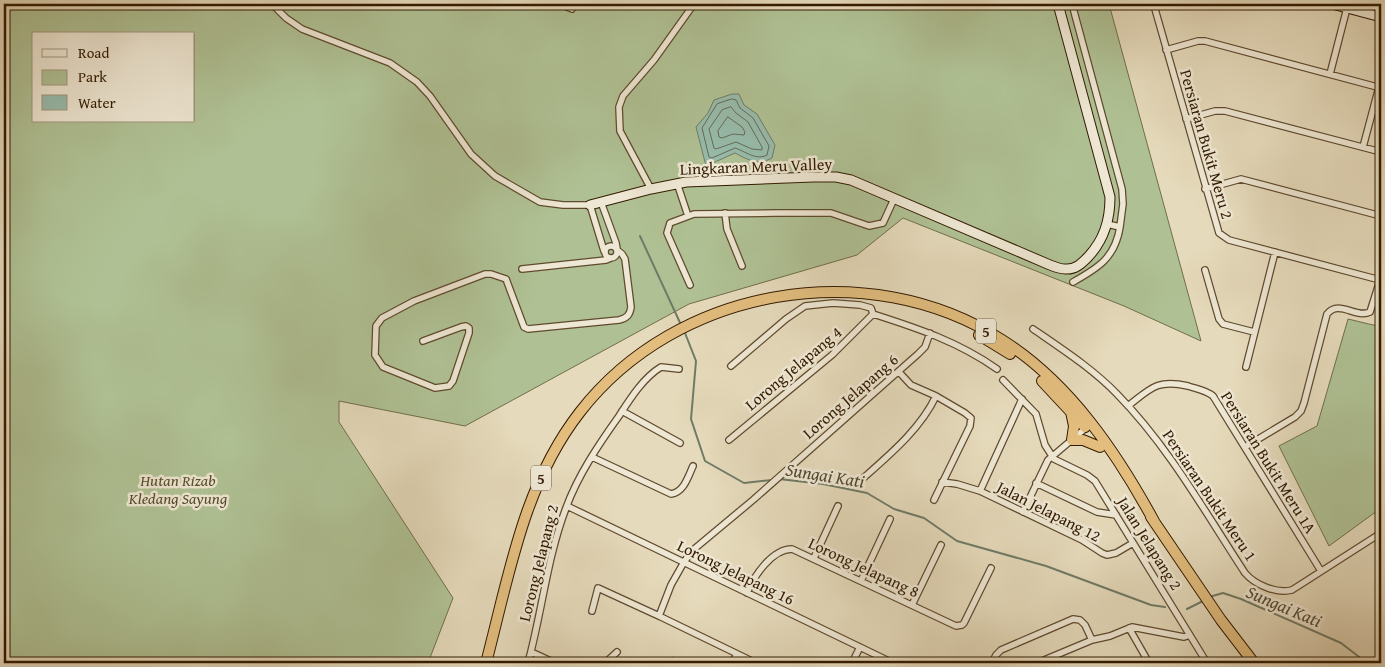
<svg xmlns="http://www.w3.org/2000/svg" width="1385" height="667" viewBox="0 0 1385 667" font-family="'Gentium Book Plus',serif">
<rect width="100%" height="100%" fill="#e5dabb"/>
<filter id="stains"><feTurbulence type="fractalNoise" baseFrequency=".004" numOctaves="4"/><feColorMatrix values="0 0 0 0 .2 0 0 0 0 .09 0 0 0 0 .02 0 0 0 .5 -.17"/></filter>
<radialGradient id="worn" r=".72"><stop offset=".6" stop-color="#630" stop-opacity="0"/><stop offset="1" stop-color="#630" stop-opacity=".3"/></radialGradient>
<path fill="#afc194" stroke="#706e4a" fill-rule="evenodd" d="M4 4H1109L1201 341 1124 306 903 218 857 255 689 304 465 426 339 401V422L453 598 428 663H4ZM34 34H194V121H34Z
M1348 319 1373 325H1381V508L1329 546 1279 446 1317 426Z"/>
<path fill="#97bbab" stroke="#6f7b67" d="M732 94H739L744 105 757 114 775 145 772 158C757 166 749 160 735 153L706 166 696 127 708 113 714 100Z"/>
<g fill="none" stroke-linecap="round" stroke-linejoin="round">
<path stroke="#646a56" stroke-width="1" d="M732 99 736 100 740 108 753 118 769 146 767 155C756 161 745 151 735 148L712 158 709 157 702 128 717 104Z
M731 107 736 113 748 122 762 147V150L752 149 736 142 716 149 714 148 709 129 722 110Z
M728 117 742 127 745 132 744 135 733 134 722 138 719 137 718 131Z"/>
<path stroke="#6f7b67" stroke-width="2" d="M640 236 682 327
M685 333 696 361 691 419 705 461 744 483 772 480
M779 479 823 484 867 493 894 509 924 518 957 541 1046 566 1151 605 1165 607
M1209 597 1223 593 1241 599 1341 643 1367 663
M1187 609 1203 601"/>
<defs>
<path id="street" d="M272 4 286 18 302 29 390 63 417 82 430 96 471 154 495 176 540 202 563 205H590L604 251
M560 4 572 9
M1072 4 1122 189 1123 204 1120 227 1107 224
M1155 4V9L1219 233 1229 240 1380 280
M1166 50 1198 41H1205L1381 88
M1330 74 1347 8
M1186 119 1215 111H1225L1381 152
M1363 147 1379 87
M677 183 688 216
M651 189 620 131 619 107 623 96 654 60 694 4
M1205 189 1241 179 1381 216
M601 202 616 243 617 249
M725 213 727 229 742 266
M605 252a6 6 0 1 1 12 0a6 6 0 1 1-12 0Z
M522 269 606 260 611 258
M1205 270 1219 319 1223 324 1254 332
M1073 282C1098 268 1115 258 1120 227
M690 285 667 233 670 223 694 214 775 213H831L869 226 883 223 894 199
M873 314C917 328 959 342 997 369
M1033 329C1062 349 1093 369 1117 394 1169 447 1205 512 1245 573 1255 585 1277 594 1292 590L1381 533
M423 341 461 327 466 326 469 328V333L453 381 449 386 435 388 383 367 375 355 376 326 382 318 414 301 485 274H491L506 279 524 327 528 329 619 320C627 318 630 315 631 307L625 259 622 254 617 250
M731 366 786 319 805 306 833 303 860 305 871 308 873 314
M1246 367 1275 252
M899 372 911 385 936 396 965 413 971 418 970 426 934 500
M1003 380 1036 414 1045 445 1054 459 1087 475 1095 481 1207 663
M1128 406C1151 388 1157 379 1188 386 1197 389 1206 390 1213 396L1321 571
M622 411 680 443
M729 440 832 355 873 314
M1245 447 1295 417 1301 411 1304 403 1327 314C1339 299 1356 319 1370 312L1381 277
M592 457 671 494C684 492 688 477 693 466
M860 481C888 456 920 430 936 396
M942 482 957 484 980 491 1082 540 1102 553 1107 555 1116 553 1133 543
M1036 483 1097 512 1116 515
M980 491 1022 399
M567 506 893 663
M1023 512 1048 460 1087 427
M814 558 838 506
M861 581 890 519
M747 593C754 576 772 549 792 549L956 626 962 625 964 623 991 568
M912 605 941 545
M592 611 598 588 659 616
M1380 620 1381 619
M1129 628 1149 663
M531 652 555 663
M528 663C542 612 547 558 566 508 578 475 599 444 619 416 630 399 643 378 661 367L679 369
M605 663 617 652
M671 663 673 661
M732 663 737 654
M756 663 659 616 671 585 684 562 693 550 753 500 918 354 925 347 930 333
M852 663 860 647
M992 663 996 655 1001 650 1073 619 1080 620 1085 625 1092 640
M1037 663 1092 640 1110 636 1132 627 1184 637 1190 635"/>
<path id="secondary" d="M1332 4 1381 17
M590 205 651 189 686 182 813 177H836L851 180 1050 265C1055 267 1060 269 1065 269 1075 270 1081 264 1088 257 1104 240 1110 221 1110 197L1058 4"/>
<path id="highway" d="M979 335 1010 354
M1042 381 1085 427
M1071 412 1074 426 1072 440H1083L1100 447
M1151 517 1221 620 1254 663
M486 663C509 576 523 485 580 412 677 287 868 254 1002 340 1070 383 1117 453 1155 523"/>
</defs>
<use href="#street" stroke="#5f4a2f" stroke-width="8"/>
<use href="#secondary" stroke="#321a00" stroke-width="11"/>
<use href="#highway" stroke="#321a00" stroke-width="12"/>
<use href="#street" stroke="#eee7d3" stroke-width="5.5"/>
<use href="#secondary" stroke="#eee7d3" stroke-width="9"/>
<use href="#highway" stroke="#e2bd7e" stroke-width="10"/>
</g>
<g text-anchor="middle" dominant-baseline="central" stroke-width="5" stroke-linejoin="round" paint-order="stroke">
<g fill="#eee7d3" stroke="#6a583f" stroke-width="1">
<rect x="976" y="318.5" width="20" height="25" rx="4"/>
<rect x="531" y="465.5" width="20" height="25" rx="4"/>
</g>
<g font-size="15" font-weight="bold" fill="#321a00">
<text x="986" y="331">5</text>
<text x="541" y="478">5</text>
</g>
<g font-size="16" fill="#321a00" stroke="#eee7d3">
<text transform="translate(1207 144) rotate(74)">Persiaran Bukit Meru 2</text>
<text transform="translate(756 166) rotate(-2)">Lingkaran Meru Valley</text>
<text transform="translate(793 368) rotate(-40)">Lorong Jelapang 4</text>
<text transform="translate(850 396) rotate(-41)">Lorong Jelapang 6</text>
<text transform="translate(1269 462) rotate(58)">Persiaran Bukit Meru 1A</text>
<text transform="translate(1210 495) rotate(56)">Persiaran Bukit Meru 1</text>
<text transform="translate(1049 511) rotate(27)">Jalan Jelapang 12</text>
<text transform="translate(1150 543) rotate(58)">Jalan Jelapang 2</text>
<text transform="translate(538 563) rotate(-76)">Lorong Jelapang 2</text>
<text transform="translate(864 567) rotate(25)">Lorong Jelapang 8</text>
<text transform="translate(736 572) rotate(26)">Lorong Jelapang 16</text>
</g>
<g font-size="16" font-style="italic" fill="#584c2c" stroke="#eee7d3">
<text x="178" y="480">Hutan Rizab<tspan x="178" dy="18">Kledang Sayung</tspan></text>
</g>
<g font-size="18" font-style="italic" fill="#504a33" stroke="#eee7d3">
<text transform="translate(825 475) rotate(9)">Sungai Kati</text>
<text transform="translate(1284 606) rotate(23)">Sungai Kati</text>
</g>
</g>
<rect width="1385" height="667" fill="none" stroke="#e5dabb" stroke-width="20"/>
<rect x="5" y="5" width="1375" height="657" fill="none" stroke="#321a00" stroke-width="2.5"/>
<rect x="10" y="10" width="1365" height="647" fill="none" stroke="#321a00"/>
<rect x="32" y="32" width="162" height="90" fill="#eee7d3" stroke="#a3957f"/>
<rect x="42" y="49" width="25" height="8" fill="#eee7d3" stroke="#a3957f"/>
<text x="78" y="58" font-size="15" fill="#321a00">Road</text>
<rect x="42" y="70" width="25" height="15" fill="#afc194" stroke="#a3957f"/>
<text x="78" y="82" font-size="15" fill="#321a00">Park</text>
<rect x="42" y="95" width="25" height="15" fill="#97bbab" stroke="#a3957f"/>
<text x="78" y="108" font-size="15" fill="#321a00">Water</text>
<rect width="100%" height="100%" filter="url(#stains)"/>
<rect width="100%" height="100%" fill="url(#worn)"/>
</svg>
